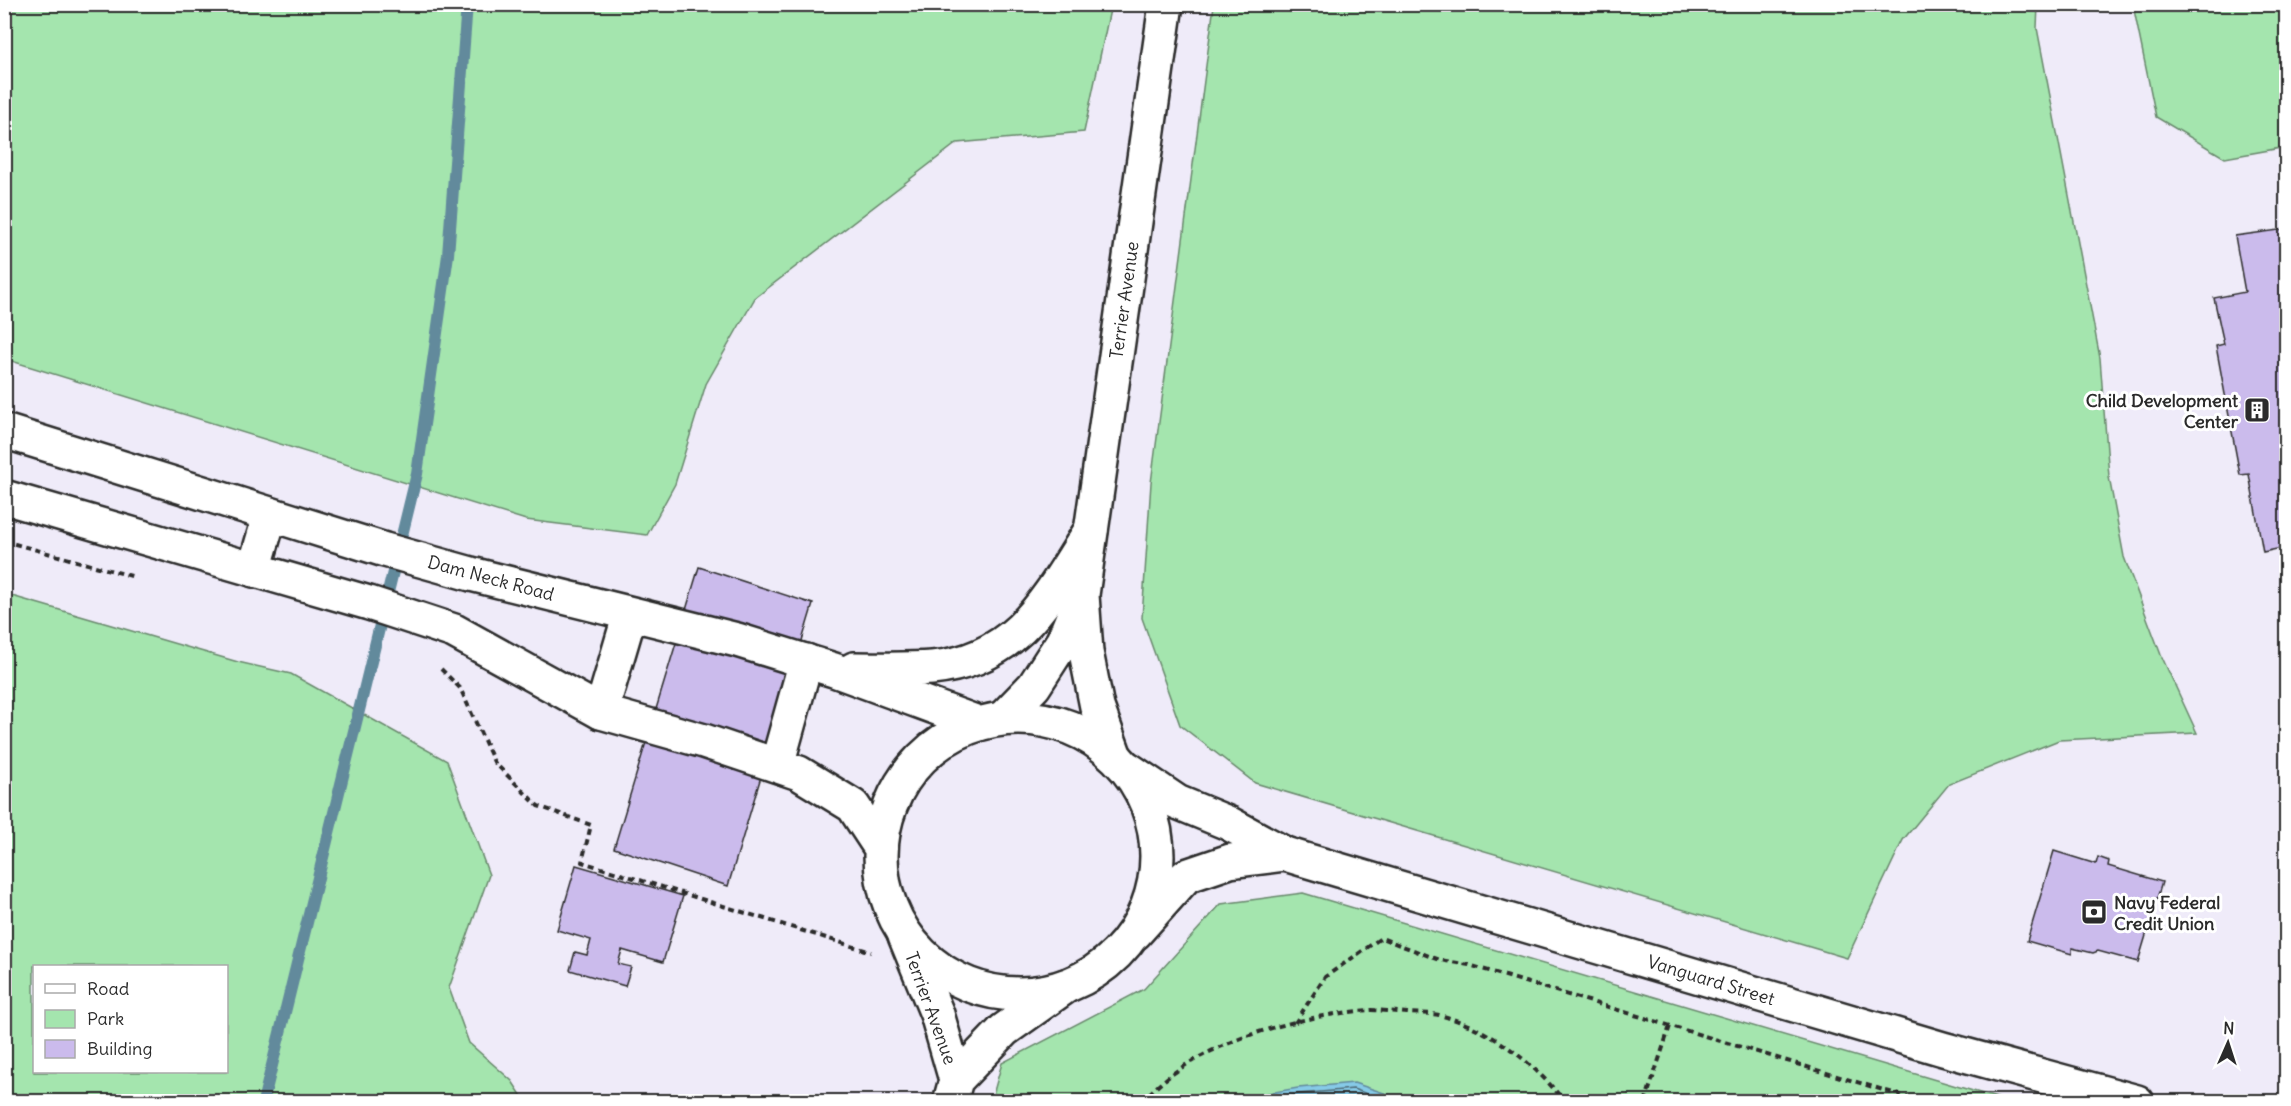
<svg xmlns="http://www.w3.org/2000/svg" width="2291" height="1106" viewBox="0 0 2291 1106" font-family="Delius,sans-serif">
<rect width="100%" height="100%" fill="#efebf9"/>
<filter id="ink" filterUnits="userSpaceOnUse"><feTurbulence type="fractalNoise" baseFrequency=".0167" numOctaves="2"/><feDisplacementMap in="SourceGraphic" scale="12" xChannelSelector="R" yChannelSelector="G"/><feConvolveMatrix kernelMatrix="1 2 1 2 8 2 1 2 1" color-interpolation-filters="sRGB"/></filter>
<g filter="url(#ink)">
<path fill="#a4e5ae" stroke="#68886c" stroke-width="1.5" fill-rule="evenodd" d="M4 5 5 4 1111 5 1084 132 957 143 755 298 706 384 675 484 647 535 526 520 5 359Z
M1214 5H2038L2037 28 2100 358 2109 477 2124 557 2161 655 2197 733 2059 740 1949 784 1903 840 1847 958 1255 783 1180 725 1142 618 1151 483Z
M2133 5H2286V147L2225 158 2156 117Z
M5 594 238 662 291 674 447 761 489 875 449 988 469 1043 512 1081 525 1101H5ZM226 966V1072H34V966Z
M1303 893 2007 1101 991 1102 1002 1063 1144 989 1221 904Z"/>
<path fill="#86cae7" stroke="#628a9c" stroke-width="1.5" d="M1354 1083 1408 1101H1232L1235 1099 1298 1088Z"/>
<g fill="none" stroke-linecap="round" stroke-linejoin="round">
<path stroke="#4f6b76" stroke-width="1.5" d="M1256 1102 1299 1094 1353 1089 1390 1102
M1299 1102 1352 1097 1366 1102"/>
<path stroke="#628a9c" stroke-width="12" d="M263 1102 417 474 448 255 467 4"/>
</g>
<path fill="#cbbbec" stroke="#2b2b2b" stroke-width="1.5" d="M2286 229V547L2263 552 2249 474 2240 475 2216 346 2224 344 2214 298 2245 292 2235 236Z
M699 567 813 604 728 886 614 848Z
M2054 851 2096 864 2098 857 2109 861 2108 866 2162 882 2138 962 2098 951 2093 953 2072 948V954L2027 941Z
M576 865 683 896 663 962 622 950 618 964 631 967 625 986 570 970 575 952 587 955 591 940 557 930Z"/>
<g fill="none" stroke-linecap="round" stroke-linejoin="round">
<defs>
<path id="minor" d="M254 570 270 515
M601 712 630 614
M1003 718 1034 686 1063 641 1079 602
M1114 754 1097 707 1086 652 1082 595 1166 4
M777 765 806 661
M1128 769 1177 802 1228 823 1285 854 1943 1049 2137 1102
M1135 933 1186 876 1230 861 1285 854
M905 936 937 1014 956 1080
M950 1102 956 1080 1004 1030 1066 986"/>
<path id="major" d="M4 431 385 550 471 574 737 640 834 670 978 723
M4 497 369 603 454 631 601 712 704 741 799 773 853 806 880 847
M854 669C880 669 906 670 932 668 1019 660 1049 596 1091 530
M881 856a138 138 0 1 1 276 0a138 138 0 1 1-276 0Z"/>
</defs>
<use href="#minor" stroke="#2b2b2b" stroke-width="38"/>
<use href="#major" stroke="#2b2b2b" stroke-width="38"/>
<path stroke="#2b2b2b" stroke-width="4" stroke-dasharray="6 4.5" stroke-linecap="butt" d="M4 541 135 577
M441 669 460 688 494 762 538 806 591 825 582 862 871 952
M1295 1023 1325 977 1381 938 1440 960 1469 965 1923 1102
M1142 1102C1190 1044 1298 1015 1371 1010 1382 1010 1395 1012 1407 1013 1417 1014 1429 1013 1439 1015 1490 1028 1532 1061 1565 1102
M1645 1102 1670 1026"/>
<use href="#minor" stroke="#fff" stroke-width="33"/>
<use href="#major" stroke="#fff" stroke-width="33"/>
</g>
</g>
<defs>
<symbol id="building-square" viewBox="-11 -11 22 22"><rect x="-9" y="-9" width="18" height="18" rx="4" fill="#2b2b2b" stroke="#fff"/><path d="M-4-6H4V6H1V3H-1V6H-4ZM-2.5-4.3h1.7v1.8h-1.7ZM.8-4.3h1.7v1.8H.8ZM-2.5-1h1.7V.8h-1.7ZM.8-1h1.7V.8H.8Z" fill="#fff"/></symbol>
<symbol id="bank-square" viewBox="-11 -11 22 22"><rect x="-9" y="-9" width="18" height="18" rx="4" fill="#2b2b2b" stroke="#fff"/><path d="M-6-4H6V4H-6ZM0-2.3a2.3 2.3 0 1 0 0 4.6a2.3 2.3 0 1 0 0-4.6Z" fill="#fff"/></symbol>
</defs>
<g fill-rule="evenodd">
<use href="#building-square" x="2242" y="395" width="30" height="30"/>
<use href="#bank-square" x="2079" y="897" width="30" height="30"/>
</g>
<g text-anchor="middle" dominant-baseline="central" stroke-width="6" stroke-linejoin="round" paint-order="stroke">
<g font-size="18" fill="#2b2b2b" stroke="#fff">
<text transform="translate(1124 300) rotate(-82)">Terrier Avenue</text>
<text transform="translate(491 578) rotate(15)">Dam Neck Road</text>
<text transform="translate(1711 980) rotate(17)">Vanguard Street</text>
<text transform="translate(931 1008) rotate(70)">Terrier Avenue</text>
</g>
<g font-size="18" font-weight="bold" fill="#2b2b2b" stroke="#fff" text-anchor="end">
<text x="2238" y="400">Child Development<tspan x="2238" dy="21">Center</tspan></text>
<text x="2114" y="902" text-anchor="start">Navy Federal<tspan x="2114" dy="21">Credit Union</tspan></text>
</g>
</g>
<rect width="2291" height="1106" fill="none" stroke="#fff" stroke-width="24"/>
<rect x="12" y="12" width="2267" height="1082" fill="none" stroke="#2b2b2b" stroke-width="2" filter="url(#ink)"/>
<rect x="33" y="965" width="195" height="108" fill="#ffffff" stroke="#aaaaaa" stroke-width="1.5"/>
<rect x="45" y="984" width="30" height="9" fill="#ffffff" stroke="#aaaaaa" stroke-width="1.5"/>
<text x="87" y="995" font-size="18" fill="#2b2b2b">Road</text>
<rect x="45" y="1010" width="30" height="18" fill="#a4e5ae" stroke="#aaaaaa" stroke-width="1.5"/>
<text x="87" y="1025" font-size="18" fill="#2b2b2b">Park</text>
<rect x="45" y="1040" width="30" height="18" fill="#cbbbec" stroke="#aaaaaa" stroke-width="1.5"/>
<text x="87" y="1055" font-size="18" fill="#2b2b2b">Building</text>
<g transform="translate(2228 1043) rotate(3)" stroke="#ffffff" stroke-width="4.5" paint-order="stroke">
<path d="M0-4.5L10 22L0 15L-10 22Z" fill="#2b2b2b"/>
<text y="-9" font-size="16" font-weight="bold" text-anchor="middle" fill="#2b2b2b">N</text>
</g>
</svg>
